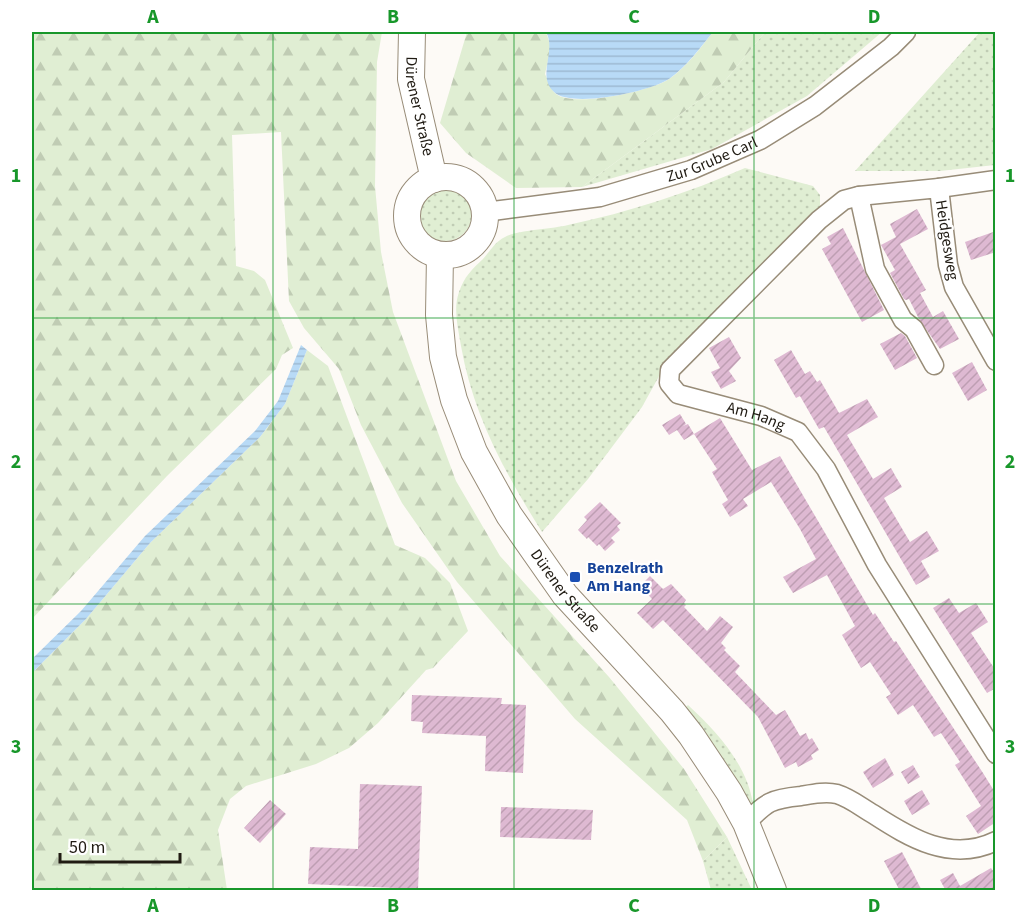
<svg xmlns="http://www.w3.org/2000/svg" width="1027" height="922" viewBox="0 0 1027 922" font-family="'Source Sans 3',sans-serif">
<defs>
<pattern id="grass-dots" width="8" height="8" patternUnits="userSpaceOnUse" patternTransform="scale(1.5)"><rect width="8" height="8" fill="#e0eed3"/><path d="M2 2h.1M6 6h.1" fill="none" stroke="#c0ccb4" stroke-width="1.8" stroke-linecap="round"/></pattern>
<pattern id="forest-firs" width="22" height="20" patternUnits="userSpaceOnUse" patternTransform="scale(1.5)"><rect width="22" height="20" fill="#e0eed3"/><path d="M5 1l3.5 6h-7zM16 11l3.5 6h-7z" fill="#c0ccb4"/></pattern>
<pattern id="water-rules" width="6" height="5" patternUnits="userSpaceOnUse" patternTransform="scale(1.5)"><rect width="6" height="5" fill="#b8daf6"/><path d="M0 2.5h6" fill="none" stroke="#9ebad2"/></pattern>
<pattern id="building-hatch" width="6" height="6" patternUnits="userSpaceOnUse" patternTransform="scale(1.5)"><rect width="6" height="6" fill="#deb9d2"/><path d="M-1 1l2-2M0 6l6-6M5 7l2-2" fill="none" stroke="#be9eb3"/></pattern>
</defs>
<rect width="100%" height="100%" fill="#fdfaf6"/>
<path fill="url(#grass-dots)" d="M765 32H882L807 96 712 149 582 187 724 82Z
M980 32H995V165L940 171H855Z
M745 168 813 186 820 195V213L663 369 642 407 588 479 542 532C505 473 473 415 461 346 458 328 453 309 459 292 464 277 472 269 483 259 490 251 496 241 505 237 517 230 553 229 568 225 629 212 688 193 745 168Z
M418 214a27 27 0 1 1 54 0a27 27 0 1 1-54 0Z
M688 705C716 731 747 764 753 804L748 806 684 709Z
M727 837 752 890H711L703 861Z"/>
<path fill="url(#forest-firs)" d="M32 32H382L377 62 375 186 381 252 393 312 456 481 500 556 609 677 684 769 727 837 703 861 687 820 575 719 457 582 402 503 361 425 339 369 304 328 289 301 281 132 232 135 236 266 254 271 265 280 293 348 282 355 276 369 167 476 32 619Z
M467 32H546L551 47 545 74C548 80 551 90 556 94 574 108 651 91 669 79 687 67 700 48 713 32H765L724 82 582 187 516 188 466 153 440 123Z
M307 350 328 366 395 545 425 558 450 583 468 631 433 668 426 670 378 723 349 748 316 764 246 786 230 799 218 830 227 890H32V673L86 619 150 543 260 437 285 404Z"/>
<path fill="url(#water-rules)" d="M546 32H713C700 48 687 66 669 79 651 91 572 109 554 92 536 75 557 52 546 32Z
M301 345 307 350 285 404 260 437 150 543 86 619 32 673V659L81 611 145 536 255 431 278 401Z"/>
<path fill="url(#building-hatch)" d="M917 209 928 229 900 244 926 290 920 293 933 317 943 311 959 339 940 349 919 319 909 299 906 300 904 299 890 273 895 270 881 245 896 237 890 224Z
M843 228 884 310 862 322 822 249 831 244 827 237Z
M996 231V252L971 260 965 242Z
M901 333 905 336 917 358 895 370 880 344Z
M729 337 741 358 729 371 736 381 721 389 711 372 720 368 709 348Z
M791 350 805 374 810 371 817 382 820 380 839 413 867 399 878 417 847 435 873 479 891 468 896 477 902 487 884 498 910 542 927 531 939 551 921 561 930 577 916 585 824 427 819 429 800 396 796 398 774 360Z
M972 362 987 390 968 401 952 373Z
M680 414 686 424 683 426 688 424 694 434 684 440 677 430 669 435 662 425Z
M720 418 752 470 780 456 873 615 875 613 894 642 896 641 983 773 996 794V822L978 834 966 816 981 806 955 765 960 762 941 733 934 737 913 705 898 715 886 697 891 694 870 662 861 668 842 635 855 626 827 575 793 593 783 577 816 559 800 529 771 482 743 499 748 506 730 517 722 504 728 500 712 472 717 469 694 434Z
M600 502 621 523 617 526 620 530 611 538 615 542 605 551 599 544 597 546 588 537 587 539 578 530 587 520 584 517Z
M650 576 663 589 671 584 686 600 684 603 686 605 684 607 707 631 720 616 733 627 721 643 726 648 724 650 740 666 735 672 776 715 785 710 800 736 806 733 809 740 812 738 819 750 811 755 813 759 798 767 796 762 785 768 758 717 663 620 653 629 637 613 652 599 640 586Z
M949 598 959 613 976 603 988 622 971 633 996 671V688L987 693 933 608Z
M412 695 502 698 501 704 526 705 523 773 485 771 486 736 422 733 423 722 411 721Z
M885 758 894 775 873 788 863 772Z
M913 765 920 777 908 784 901 772Z
M360 784 422 786 418 889 308 884 310 847 358 849Z
M922 790 930 804 912 815 904 801Z
M270 800 286 814 260 843 244 828Z
M501 807 593 810 591 840 500 837Z
M902 852 912 871 922 891H900L884 861Z
M991 868 996 875V891H946L940 880 953 873 960 886Z"/>
<g fill="none" stroke-linecap="round" stroke-linejoin="round">
<defs>
<g id="minor">
<path d="M939 188 996 180"/>
<path d="M859 196 875 269 903 320 914 329 934 365"/>
<path id="s1" d="M485 212 600 197 691 170 760 140 815 106 891 47 906 32"/>
<path id="s2" d="M996 361 954 287 948 265 939 188 859 196 844 200 819 220 670 370 669 383 678 394 761 416 798 432 826 469 877 565 996 754"/>
<path d="M746 823C767 802 770 799 801 796 812 794 825 791 837 794 850 798 861 807 873 814 910 838 951 863 996 841"/>
</g>
<g id="secondary">
<path id="s3" d="M412 32 411 79 434 179"/>
<circle cx="446" cy="216" r="39"/>
<path id="s4" d="M440 255 439 315 443 357 454 400 474 452 509 515 565 595 672 711 691 735 729 792 746 823 773 890"/>
</g>
</defs>
<use href="#minor" stroke="#988c78" stroke-width="21"/>
<use href="#secondary" stroke="#988c78" stroke-width="28"/>
<use href="#minor" stroke="#fff" stroke-width="18"/>
<use href="#secondary" stroke="#fff" stroke-width="26"/>
</g>
<path fill="none" stroke="#18972a" stroke-width="1.5" stroke-opacity="0.55" d="M273 32V890M514 32V890M754 32V890M32 318H996M32 604H996"/>
<rect fill="#1a4fb4" stroke="#fff" stroke-width="2" x="569" y="571" width="12" height="12" rx="3"/>
<g text-anchor="middle" dominant-baseline="central" stroke-width="4.5" stroke-linejoin="round" paint-order="stroke">
<g font-size="16" fill="#201b13" stroke="#fff">
<text stroke="none"><textPath href="#s3" startOffset="75">Dürener Straße</textPath></text>
<text stroke="none"><textPath href="#s1" startOffset="234">Zur Grube Carl</textPath></text>
<text transform="translate(947 240) rotate(81)">Heidgesweg</text>
<text stroke="none"><textPath href="#s2" startOffset="633">Am Hang</textPath></text>
<text stroke="none"><textPath href="#s4" startOffset="369">Dürener Straße</textPath></text>
</g>
<g font-size="16" font-weight="bold" fill="#164399" stroke="#fff" text-anchor="start">
<text x="587" y="568">Benzelrath<tspan x="587" dy="18">Am Hang</tspan></text>
</g>
</g>
<rect width="1027" height="922" fill="none" stroke="#ffffff" stroke-width="66"/>
<path d="M60 853v9h120v-9" fill="none" stroke="#201b13" stroke-width="3"/>
<text x="69" y="853" font-size="18" fill="#201b13" stroke="#ffffff" stroke-width="4.5" paint-order="stroke">50 m</text>
<rect x="33" y="33" width="961" height="856" fill="none" stroke="#18972a" stroke-width="2"/>
<g font-size="20" text-anchor="middle" font-weight="bold" fill="#18972a">
<text x="153" y="23">A</text>
<text x="393" y="23">B</text>
<text x="634" y="23">C</text>
<text x="874" y="23">D</text>
<text x="16" y="182">1</text>
<text x="1010" y="182">1</text>
<text x="16" y="468">2</text>
<text x="1010" y="468">2</text>
<text x="16" y="753">3</text>
<text x="1010" y="753">3</text>
<text x="153" y="912">A</text>
<text x="393" y="912">B</text>
<text x="634" y="912">C</text>
<text x="874" y="912">D</text>
</g>
</svg>
